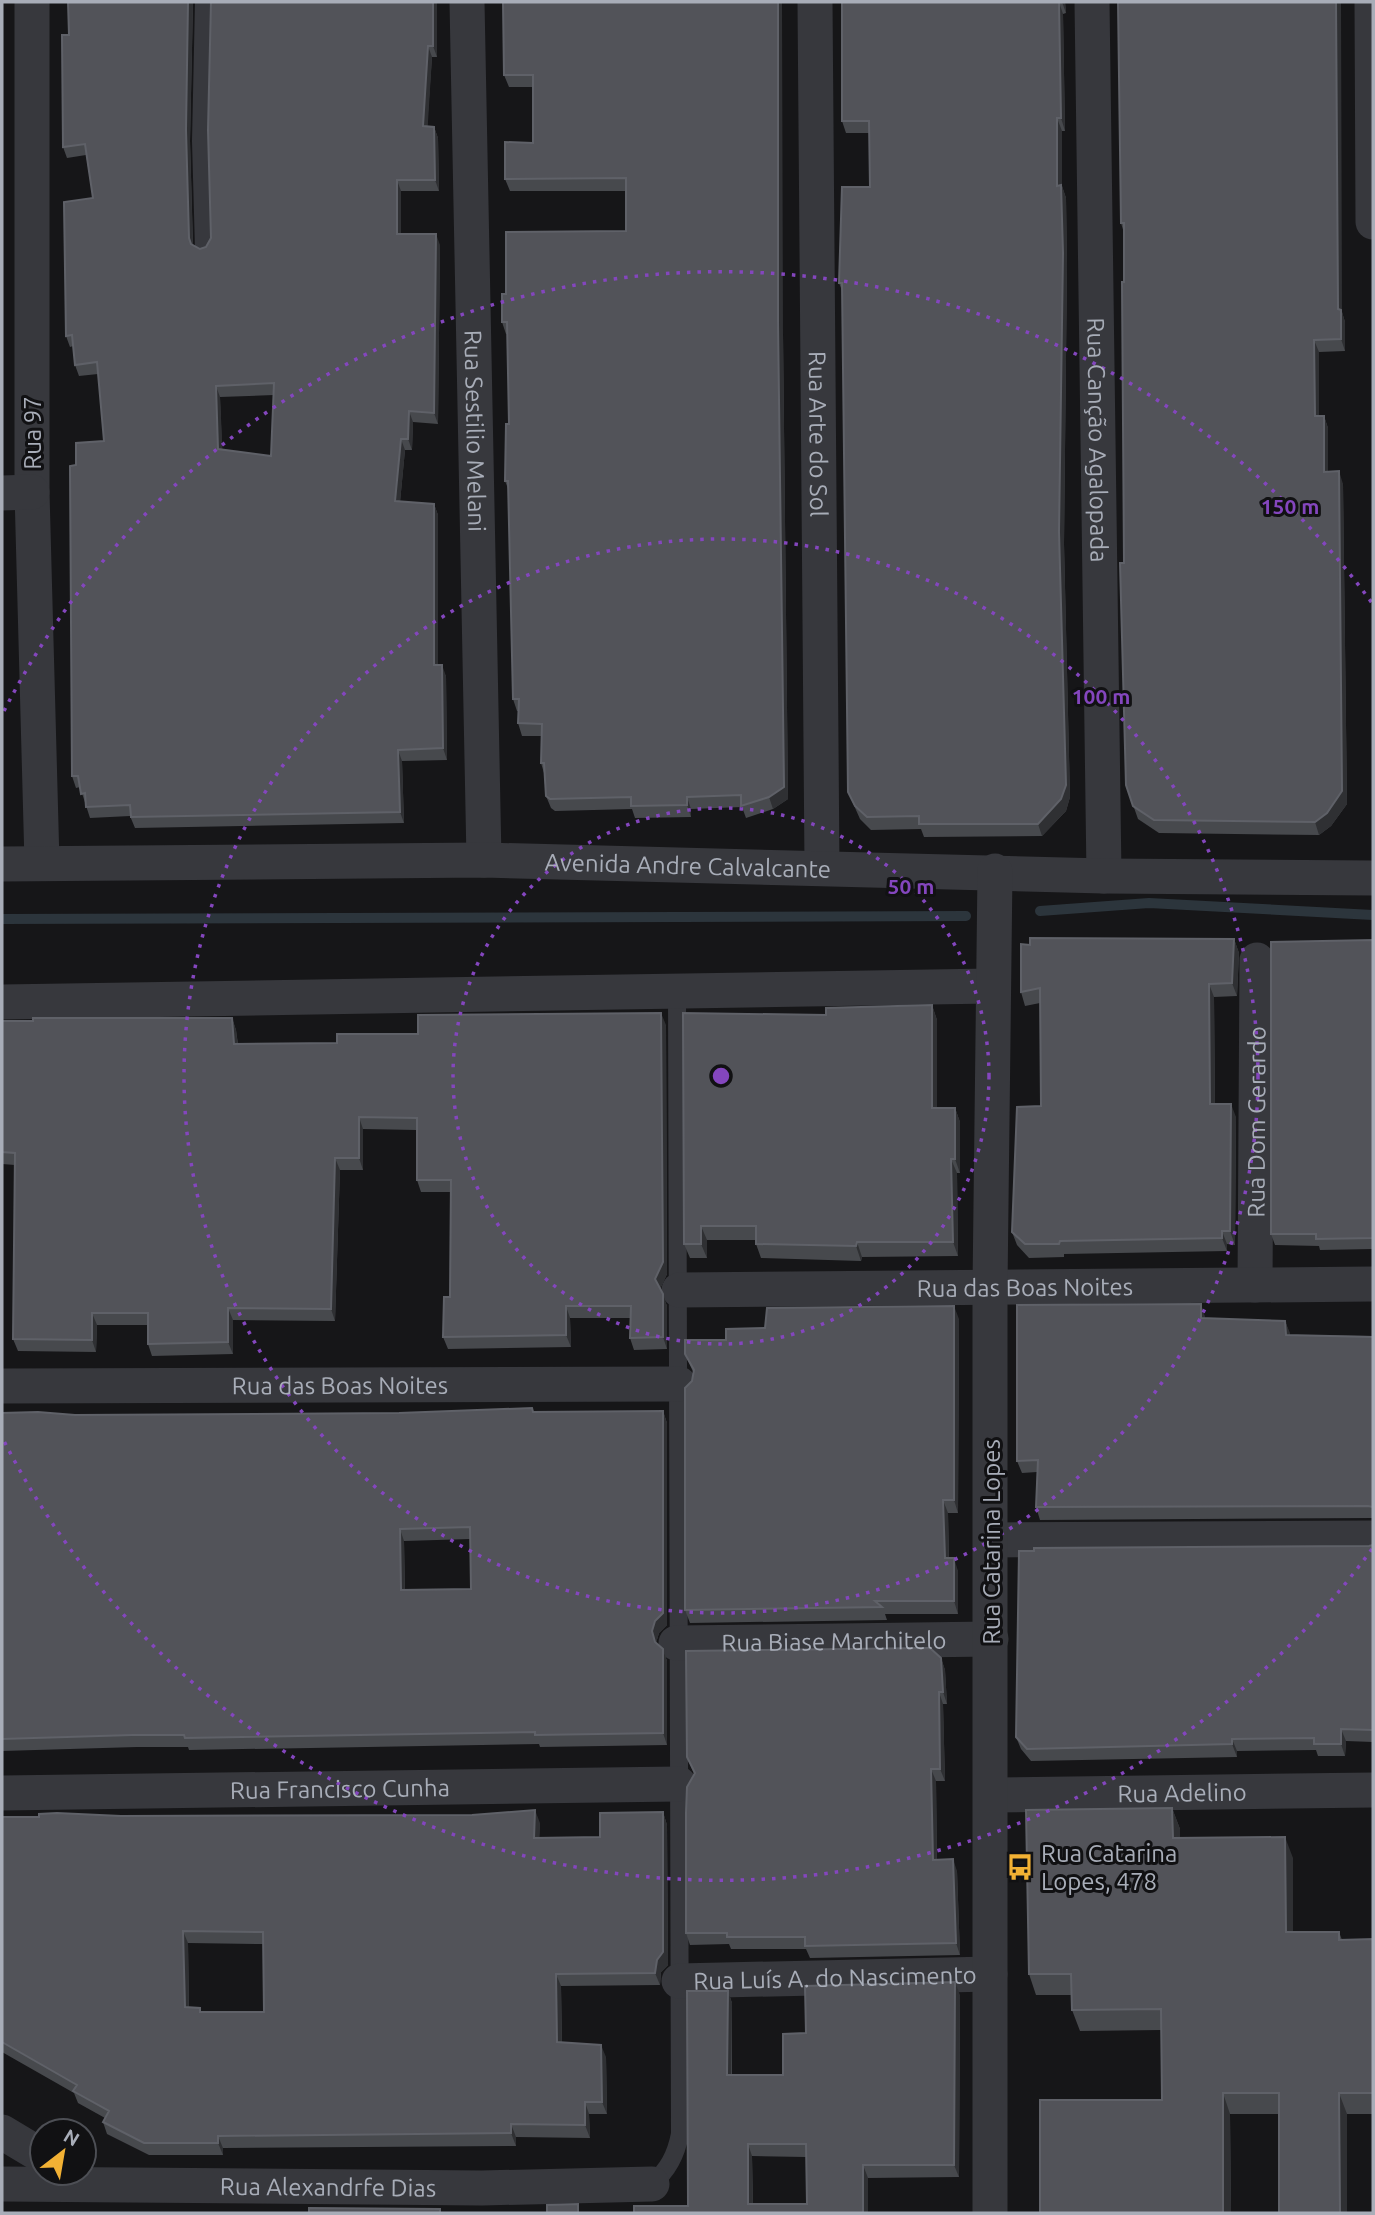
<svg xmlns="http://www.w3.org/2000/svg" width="1375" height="2215" viewBox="0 0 1375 2215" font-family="Ubuntu,sans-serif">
<rect width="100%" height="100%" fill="#161618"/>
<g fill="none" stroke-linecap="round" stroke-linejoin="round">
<path stroke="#2c353c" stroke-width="10" d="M1040 911 1149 903 1373 915
M2 919 966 916"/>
<path stroke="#37383d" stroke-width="18" d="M204 249 201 141 204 2
M652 2184C668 2170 676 2155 680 2134 677 1753 680 1371 677 989"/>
<g stroke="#37383d" stroke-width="35">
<path d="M32 2V492L42 863"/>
<path id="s1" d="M467 2 484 860"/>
<path id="s2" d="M815 2 822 868"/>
<path id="s3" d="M1092 2 1104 876"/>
<path d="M1372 2 1373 222"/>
<path d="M2 493 32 492"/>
<path id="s4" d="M2 864 484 860 1104 876 1373 878"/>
<path d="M2 1002 991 986"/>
<path id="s5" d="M1255 1285 1257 960"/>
<path id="s6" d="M679 1290 1373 1284"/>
<path id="s7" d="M2 1386 679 1384"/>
<path d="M991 1540 1373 1538"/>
<path id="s8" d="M676 1643 991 1639"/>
<path id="s9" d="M2 1793 679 1784"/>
<path id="s10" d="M991 1795 1373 1790"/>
<path id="s11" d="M679 1981 990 1974"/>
<path d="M2 2132 42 2156"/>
<path id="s12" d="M2 2184 482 2188 652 2184"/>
<path d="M990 2213V1287L995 871"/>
</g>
</g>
<path fill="#47494d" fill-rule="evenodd" d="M193 2 190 141 193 245 200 249 206 247 437 2V57H432L427 127H434L438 138 439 191H401V234L440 245 438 424 413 422 412 450H405L400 502 434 504 438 515V665L446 676 447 760 402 761 404 823 135 828 130 816 90 818 80 787 76 788 72 776 76 465 104 441 98 374 79 376 75 365 73 346 70 347 66 336 93 198 86 155 67 158 63 147 69 35ZM274 395 271 456 222 450 220 397Z
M503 2 783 334 788 799 773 809 746 818 742 807 691 809V817L635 818 632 809 555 811 551 808 546 796 544 773 541 763 542 736H522L518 723V711H517L513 699 509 491 505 481 509 424 508 334H506L502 322 506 294 626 231V191H510L505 179 533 143V87H509L504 75Z
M842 2H1065L1066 13 1063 14 1065 131H1062V186L1066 198 1067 265 1064 544 1070 797 1066 811 1042 836 924 837 921 829 871 830 860 819 848 792 843 293 839 283 870 187 869 133H846L842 121Z
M1118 2 1342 312 1345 322V351L1319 352V416H1324L1328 428V472L1343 484 1347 804 1331 826 1319 835 1159 833 1138 819 1126 785 1124 233 1121 223Z
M1234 939 1239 953 1237 996 1214 997 1215 1104 1236 1117 1235 1245 1227 1244V1251L1064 1254V1257L1029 1258 1017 1245 1012 1232 1041 1106 1040 1003 1025 1006 1021 992 1030 945Z
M1373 940V1249L1320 1250 1319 1246 1275 1245 1271 1234Z
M932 1005 937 1020V1108H955L960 1122V1173H957L958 1256 862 1257 861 1261 761 1258 756 1244V1240H707V1258H690L684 1244 826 1015Z
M232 1018 236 1030 238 1044 337 1043 418 1034 666 1025 667 1274 660 1289 667 1306V1349L634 1350 630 1338V1318H570L571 1347 448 1349 443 1337 450 1297 451 1192H421L417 1180V1130L363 1129V1170H340L335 1321 233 1320V1354L152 1356 148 1344V1325H97L96 1352 18 1351 13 1339 15 1165 2 1164V1021Z
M1201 1304 1205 1318 1285 1321 1290 1335 1373 1336V1518L1040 1520 1036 1507 1037 1472 1022 1473 1017 1461Z
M959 1319 958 1513H948L949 1558 958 1571V1614H885L887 1620 690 1623 685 1610 692 1381 694 1374 685 1354 765 1328Z
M663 1411 667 1423V1625L659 1633 656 1643 663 1649 667 1661V1745L540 1747 539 1744 189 1750 188 1747H137L2 1751V1413L75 1415ZM470 1539 471 1589 405 1590 404 1541Z
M1373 1545V1742L1346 1741 1345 1756H1318L1316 1750 1237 1751V1757L1031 1761 1021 1749 1016 1737 1369 1546Z
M941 1658 945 1670 947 1704H943L945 1781H936L937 1859 957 1871 960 1955 810 1958 806 1949H731L729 1944 690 1945 686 1933 694 1774 687 1757Z
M1172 1808 1180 1829V1838L1293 1858V1932H1339L1342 1940 1373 1939V2114H1347V2213H1279V2114H1230L1231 2213H1040L1162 2100 1161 2030 1080 2031 1072 2010V1995H1036L1029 1974Z
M663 1812 667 1825 668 1965 661 1972 660 1985 561 1986 562 2042 606 2057 607 2114H589L590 2138 516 2137V2146L223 2148V2155H149L107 2134 103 2122 105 2118 78 2103 74 2093 2 2052V1817L121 1816 540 1823 539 1838 600 1837ZM188 1943 263 1944 264 2012H202L189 2007Z
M728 1991 732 2003V2075H783L806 2033 960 1995 959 2177 868 2178V2213H634L688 2206ZM752 2156 806 2157 807 2204H753Z"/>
<path fill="#2f3033" d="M188 2H193L190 141 193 249 189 238 186 130Z
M433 2H437V57L433 46Z
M778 2H782L783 334 788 799 773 809 769 797 778 322Z
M1059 2 1063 14 1065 131 1061 118Z
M1062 2H1065L1066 13Z
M1336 2H1341L1342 312 1345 322V351L1341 339 1338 309Z
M428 46 432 57 427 138 423 126Z
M1057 118 1062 131V186L1066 198 1067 265 1064 544 1070 797 1066 811 1042 836 1038 824 1059 532Z
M434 127 438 138 439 191 435 180Z
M397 180 401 191V245L397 234Z
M436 234 440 245 438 424 434 413Z
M1314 340 1319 352V428L1315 416Z
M216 386 220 397 223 460 218 449Z
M409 411 413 422 412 450 408 439Z
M1324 416 1328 428V484L1324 472Z
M401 439 405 450 399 513 395 501Z
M1339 471 1343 484 1347 804 1331 826 1319 835 1315 822Z
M434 504 438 515V676L434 665Z
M442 665 446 676 447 760 443 748Z
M398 750 402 761 404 823 400 812Z
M687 797 691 809V817L687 805Z
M1234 939 1239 953 1237 996 1232 983Z
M1209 984 1214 997 1215 1117 1210 1104Z
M932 1005 937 1020V1122L932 1108Z
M661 1013 666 1025 667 1274 659 1291 655 1279Z
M232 1018 236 1030 239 1056 234 1044Z
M1231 1104 1236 1117 1235 1245 1230 1231Z
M955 1108 960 1122V1173L955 1159Z
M359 1117 363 1129V1170L359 1158Z
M335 1158 340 1170 335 1321 331 1309Z
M951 1159 957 1173 958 1256 953 1242Z
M701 1226 707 1240V1258L701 1244Z
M1222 1231 1227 1244V1251L1222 1238Z
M857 1242 862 1257 861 1261 856 1246Z
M663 1294 667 1306V1349L663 1337Z
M1201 1304 1205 1317V1330L1201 1318Z
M566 1306 570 1318 571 1347 566 1335Z
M954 1306 959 1319 958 1513 954 1500Z
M228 1308 233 1320V1354L228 1342Z
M92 1313 97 1325 96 1352 92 1340Z
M1285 1321 1290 1333V1347L1286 1335Z
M663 1411 667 1423V1625L659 1633 656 1643 659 1654 652 1631Z
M943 1500 948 1513 949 1571 945 1558Z
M400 1529 404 1541 405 1602 401 1590Z
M954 1558 958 1571V1614L954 1601Z
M663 1649 667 1661V1745L663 1733Z
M941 1658 945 1670 947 1704 943 1692Z
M939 1692 943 1704 945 1781 940 1769Z
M1341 1729 1346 1741 1345 1756 1341 1744Z
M1232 1739 1237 1751V1757L1232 1744Z
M931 1769 936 1781 937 1871 933 1860Z
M1172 1808 1180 1829V1859L1173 1838Z
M535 1810 540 1823 539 1850 534 1838Z
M663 1812 667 1825 668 1965 661 1972 660 1985 655 1973Z
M1285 1837 1293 1858V1953L1286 1932Z
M953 1859 957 1871 960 1955 956 1943Z
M183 1931 188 1943 189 2020 185 2007Z
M556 1974 561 1986 562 2054 557 2042Z
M955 1982 960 1995 959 2177 954 2165Z
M728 1991 732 2003 731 2087 727 2075Z
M601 2045 606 2057 607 2114 602 2102Z
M1223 2093 1230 2114 1231 2213H1223Z
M1339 2093 1347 2114V2213H1340Z
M585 2102 589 2114 590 2138 585 2125Z
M511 2124 516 2137V2146L511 2133Z
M218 2136 223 2148V2155L218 2143Z
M748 2144 752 2156 753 2213 748 2204Z
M863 2165 868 2178V2213H863Z"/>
<path fill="#525359" stroke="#5f6168" stroke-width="2" fill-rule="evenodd" d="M68 2H188L186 130 189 238 191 244 200 249 206 247 211 238 208 130 211 2H433V46H428L423 126 434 127 435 180H397V234H436L434 413 409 411 408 439H401L395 501 434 504V665H442L443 748 398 750 400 812 131 817 130 805 86 807 85 793 81 794 78 776H72L70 466 76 465V443L104 441 97 362 75 365 72 335 66 336 64 202 93 198 85 144 63 147 62 35H69ZM274 383 271 456 218 449 216 386Z
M503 2H778V322L784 787 769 797 741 806V795L687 797V805L631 806V797L550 799 546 796 544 763H541L542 724 518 723 519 699H513L508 481H505L506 424H509L507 322H502V294H506V232L626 231V178L505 179V142L533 143V75H504Z
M842 2H1059L1061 118H1057V186L1061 185 1063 253 1059 532 1066 785 1061 799 1038 824H919V816L867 817 855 806 848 792 842 283H839L842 187H870L869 121H842Z
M1118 2H1336L1338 309 1341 310V339L1314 340 1315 416H1324V472L1339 471 1342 791 1327 813 1315 822 1154 820 1133 806 1126 785 1120 563H1124L1122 282H1124V223H1121Z
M1030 938 1234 939 1232 983 1209 984 1210 1104H1231L1230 1231H1222V1238L1060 1241 1059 1244H1025L1012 1232 1017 1107 1041 1106 1040 988 1021 992V944L1030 945Z
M1373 940V1238L1316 1239V1234H1271V942Z
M932 1005V1108H955V1159H951L953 1242H857L856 1246 756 1244V1226H701V1244H684L683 1013 826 1015V1008Z
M661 1013 663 1262 655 1279 663 1294V1337L630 1338 631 1306H566V1335L443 1337 444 1297H450L451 1180H417V1118L359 1117V1158H335L331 1309 228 1308V1342L148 1344V1313H92V1340L13 1339 15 1153 2 1152V1021H33V1018H232L234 1044 337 1043V1034H418V1015Z
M1201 1304V1318L1285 1321 1286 1335 1373 1337V1507L1368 1506 1036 1507 1038 1460 1017 1461V1305Z
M954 1306V1500H943L945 1558H954V1601H875L882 1607 685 1610V1388L692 1381 694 1370 685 1354V1340H726V1329L765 1328 767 1308Z
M532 1408 533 1412 663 1411V1613L655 1621 652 1631 655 1642 663 1649V1733L535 1735V1732L185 1738 184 1735H132L2 1739V1413L38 1412 75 1415 399 1413ZM470 1527 471 1589 401 1590 400 1529Z
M1373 1545V1730L1341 1729V1744H1314V1738L1232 1739V1744L1027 1749 1016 1737 1019 1551H1034V1548L1369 1546Z
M930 1648 941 1658 943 1692H939L940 1769H931L933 1860 953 1859 956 1943 805 1946V1937H727V1933H686V1813L687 1787 695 1773 687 1757 686 1651Z
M1172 1808 1173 1838 1285 1837 1286 1932H1339V1940L1373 1939V2093H1339L1340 2213H1279V2093H1223V2213H1040V2100H1162L1161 2009 1072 2010 1071 1974H1029L1026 1810Z
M535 1810 534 1838 600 1837V1813L663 1812V1952L657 1960 655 1973 556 1974 557 2042 601 2045 602 2102H585V2125L511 2124V2133L218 2136V2143H144L103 2122 109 2111 73 2091 77 2085 2 2042V1817H39V1814L57 1813 121 1816 472 1815ZM183 1931 263 1932 264 2012H200V2008L185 2007Z
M955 1982 954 2165H863V2213H634V2206H688L687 1991H728L727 2075H783V2034L806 2033 805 1986ZM748 2144H806L807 2204H748Z
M578 2204V2213H547V2205Z
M309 2208 440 2209V2213H309Z"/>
<g fill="none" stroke="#8446be" stroke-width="3.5" stroke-dasharray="3.5 7">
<circle cx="721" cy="1076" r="268"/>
<circle cx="721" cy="1076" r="537"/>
<path d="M1372 1549A805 805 0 0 1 4 1441M4 711A805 805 0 0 1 1372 603"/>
</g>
<defs>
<symbol id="bus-bare" viewBox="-9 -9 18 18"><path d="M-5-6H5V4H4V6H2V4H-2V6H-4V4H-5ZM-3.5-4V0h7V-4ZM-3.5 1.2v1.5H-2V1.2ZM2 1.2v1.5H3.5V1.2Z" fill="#f2b134" stroke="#111113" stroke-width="2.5" paint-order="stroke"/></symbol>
</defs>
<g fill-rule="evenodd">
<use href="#bus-bare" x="1001" y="1848" width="38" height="38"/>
</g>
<g text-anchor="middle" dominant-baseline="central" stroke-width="6" stroke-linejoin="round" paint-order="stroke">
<g font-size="24" fill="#a8adb8" stroke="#111113">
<text stroke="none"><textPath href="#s1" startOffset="429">Rua Sestilio Melani</textPath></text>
<text transform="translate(32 433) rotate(-90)">Rua 97</text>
<text stroke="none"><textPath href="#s2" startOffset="432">Rua Arte do Sol</textPath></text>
<text stroke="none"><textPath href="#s3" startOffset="438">Rua Canção Agalopada</textPath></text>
<text stroke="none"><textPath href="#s4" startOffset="686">Avenida Andre Calvalcante</textPath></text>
<text stroke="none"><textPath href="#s5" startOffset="163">Rua Dom Gerardo</textPath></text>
<text stroke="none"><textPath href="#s6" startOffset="346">Rua das Boas Noites</textPath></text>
<text stroke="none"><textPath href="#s7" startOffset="338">Rua das Boas Noites</textPath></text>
<text transform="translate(991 1542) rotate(-90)">Rua Catarina Lopes</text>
<text stroke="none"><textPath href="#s8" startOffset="158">Rua Biase Marchitelo</textPath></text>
<text stroke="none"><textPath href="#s9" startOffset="338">Rua Francisco Cunha</textPath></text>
<text stroke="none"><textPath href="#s10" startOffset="191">Rua Adelino</textPath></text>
<text stroke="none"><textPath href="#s11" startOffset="156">Rua Luís A. do Nascimento</textPath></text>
<text stroke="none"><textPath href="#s12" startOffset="326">Rua Alexandrfe Dias</textPath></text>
</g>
<g font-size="24" fill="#a8adb8" stroke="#111113" text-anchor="start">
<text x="1041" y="1853">Rua Catarina<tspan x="1041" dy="28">Lopes, 478</tspan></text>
</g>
</g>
<circle cx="721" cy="1076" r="10" fill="#8446be" stroke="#111113" stroke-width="3.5"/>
<g font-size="21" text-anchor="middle" font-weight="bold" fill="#8446be" stroke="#111113" stroke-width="6" stroke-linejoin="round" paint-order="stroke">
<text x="1290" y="514">150 m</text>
<text x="1101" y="704">100 m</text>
<text x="911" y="894">50 m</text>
</g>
<rect width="1375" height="2215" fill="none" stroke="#a8adb8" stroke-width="7"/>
<g transform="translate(63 2152) rotate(31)"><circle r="33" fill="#111113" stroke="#4d4f55" stroke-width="2"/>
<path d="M0-5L12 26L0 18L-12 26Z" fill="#f2b134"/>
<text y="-10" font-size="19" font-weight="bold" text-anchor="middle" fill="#a8adb8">N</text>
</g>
</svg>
